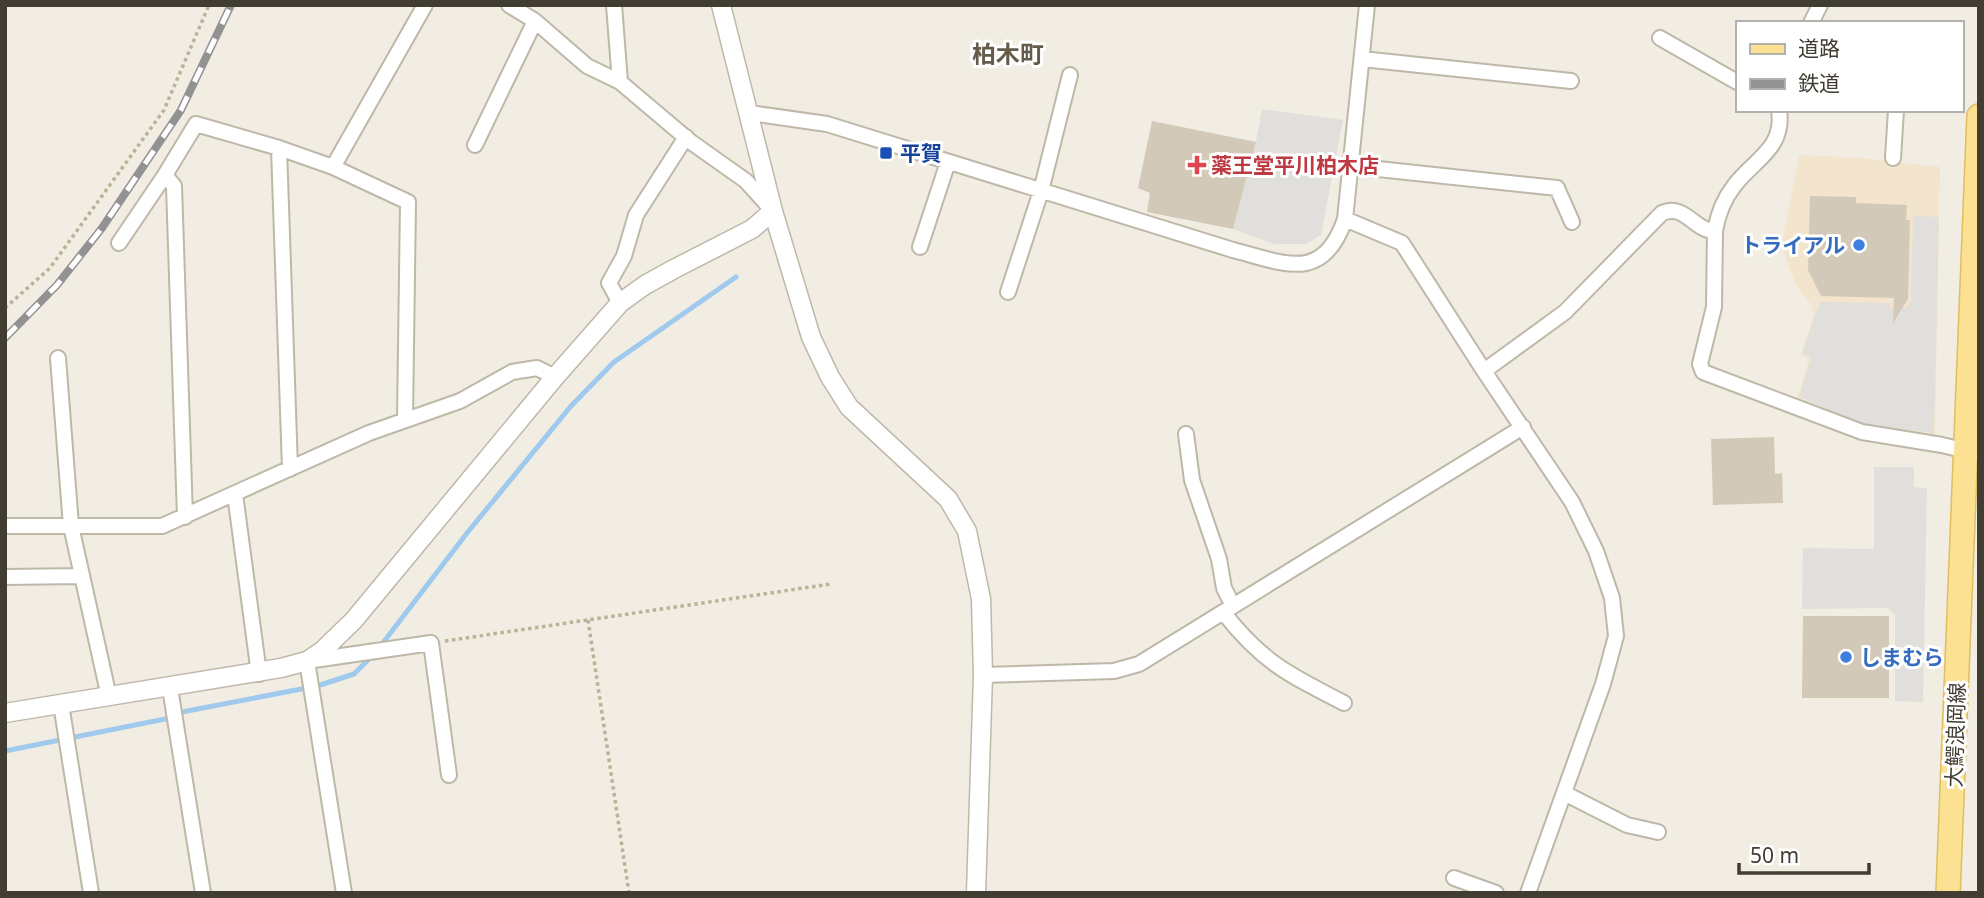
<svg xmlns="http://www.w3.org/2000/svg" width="1984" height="898" viewBox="0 0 1984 898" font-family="'Noto Sans','Noto Sans JP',sans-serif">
<rect width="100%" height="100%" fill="#f1ede2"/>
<path fill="#f3e4cd" d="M1802 155 1862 158 1940 167 1935 434 1866 428 1797 399 1809 359 1801 354 1814 315 1810 303 1799 290 1788 266 1782 244 1799 156Z"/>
<path fill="#e1dfdb" d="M1262 109 1343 120 1321 235 1306 244H1274L1233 229 1256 142Z
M1913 216 1939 217 1934 433 1866 426 1799 397 1811 358 1802 353 1820 302 1890 303V309L1906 308 1911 302Z
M1874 467H1914V487L1927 488 1923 702 1895 701V615L1888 608 1802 609 1803 548 1874 549Z"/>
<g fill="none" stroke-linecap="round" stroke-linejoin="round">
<path stroke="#9fcaed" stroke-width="5" d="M379 648 467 533 571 406 614 362 736 277
M5 751 175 717 177 713 317 686 354 674 373 655"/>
</g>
<path fill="#d2c9b8" d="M1152 121 1256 142 1233 229 1147 212 1150 193 1138 188Z
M1810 196 1856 197V203L1907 205 1906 220H1910L1908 299 1893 323 1894 298 1821 296 1808 270Z
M1774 437 1775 474 1782 473 1783 503 1713 505 1711 439Z
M1803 616H1889V698H1802Z"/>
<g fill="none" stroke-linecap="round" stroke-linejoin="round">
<defs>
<path id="minor" d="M509 5 535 21 587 66 620 82 691 142 746 181 772 210
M614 5 620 82
M1811 23 1820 5
M1660 38 1737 82
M1362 59 1571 81
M750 113 827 124 1233 250C1284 263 1323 284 1345 219L1367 5
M475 145 535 21
M279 148 290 469
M1893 158 1896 110
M1350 166 1557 188 1572 222
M333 167 425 5
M1345 219 1402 243 1484 371 1572 502 1596 551 1612 598 1616 636 1603 684 1528 893
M1715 231 1714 307 1700 364 1703 372 1862 432 1942 445 1979 454
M119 243 165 175
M920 247 948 162
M1008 292 1041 191 1070 75
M620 303 609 283 624 256 636 215 686 137
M58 358 71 526 109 697
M1484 371 1565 312 1662 213C1685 203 1694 231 1715 231 1718 214 1723 200 1734 186 1753 160 1785 149 1779 110
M1186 434 1192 480 1219 559 1224 588 1233 606
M235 494 259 674
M185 517 174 186 165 175 196 124 279 148 333 167 408 202 405 419
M5 526H162L369 433 460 401 512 372 537 368 555 377
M5 577 82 576
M1223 612C1262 662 1289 675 1344 703
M983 675 1114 671 1139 664 1523 427
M170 688 203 893
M61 704 91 893
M1564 793 1627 825 1658 832
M1454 878 1496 893
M344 893 307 661 431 643 449 775"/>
<path id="tertiary" d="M721 5 773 211 811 337 830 377 849 407 948 499 967 531 981 599 983 675 976 893
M5 713 281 668 307 661 322 651 354 620 555 377 620 303 645 285 674 269 752 229 773 211"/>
<path id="primary" d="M1948 893 1979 116"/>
</defs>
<use href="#minor" stroke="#beb8a9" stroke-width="18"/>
<use href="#tertiary" stroke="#beb8a9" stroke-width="21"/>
<use href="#primary" stroke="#dfbe62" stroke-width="26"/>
<path stroke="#bdb197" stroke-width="3.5" stroke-dasharray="3.5 3.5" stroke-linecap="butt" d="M5 308 50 268 164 110 209 5
M588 620 629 893
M445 641 831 584"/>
<use href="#minor" stroke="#fff" stroke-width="14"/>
<use href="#tertiary" stroke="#fff" stroke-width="18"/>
<use href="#primary" stroke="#fbe191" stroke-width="23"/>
<defs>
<path id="rail" d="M5 338 57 285 102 228 181 110 231 5"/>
</defs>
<use href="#rail" stroke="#929292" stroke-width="8"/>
<use href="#rail" stroke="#fff" stroke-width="5" stroke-dasharray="16" stroke-linecap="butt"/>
</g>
<rect fill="#1a4fb4" stroke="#fff" stroke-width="2.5" x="879" y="146" width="14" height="14" rx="3.5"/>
<path fill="#e0444e" stroke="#fff" stroke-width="2.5" d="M1193.5 154.5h7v7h7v7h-7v7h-7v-7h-7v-7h7z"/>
<g fill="#3f7fe0" stroke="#fff" stroke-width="2.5">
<circle cx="1859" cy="245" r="7"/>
<circle cx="1846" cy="657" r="7"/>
</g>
<g text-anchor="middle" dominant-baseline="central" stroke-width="6" stroke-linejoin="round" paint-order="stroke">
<g font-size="21" font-weight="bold" fill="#164399" stroke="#fff" text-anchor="start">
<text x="900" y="153">平賀</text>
</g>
<g font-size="21" font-weight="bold" fill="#be3a42" stroke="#fff" text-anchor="start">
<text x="1211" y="165">薬王堂平川柏木店</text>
</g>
<g font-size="21" font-weight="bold" fill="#366cbe" stroke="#fff" text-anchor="end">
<text x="1845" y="245">トライアル</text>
<text x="1860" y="657" text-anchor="start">しまむら</text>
</g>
<g font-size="21" fill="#423d33" stroke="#fff">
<text transform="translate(1955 735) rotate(-88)">大鰐浪岡線</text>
</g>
<g font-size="24" font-weight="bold" fill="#645b4b" stroke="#fff">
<text x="1008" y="53">柏木町</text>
</g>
</g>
<rect width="1984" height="898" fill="none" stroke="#423d33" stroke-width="14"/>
<rect x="1736" y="21" width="228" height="91" fill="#ffffff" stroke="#b3b1ad" stroke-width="2"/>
<rect x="1750" y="44" width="35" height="10" fill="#fbe191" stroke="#b3b1ad" stroke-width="2"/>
<text x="1798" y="56" font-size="21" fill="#423d33">道路</text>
<rect x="1750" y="79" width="35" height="10" fill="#929292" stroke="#b3b1ad" stroke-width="2"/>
<text x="1798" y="91" font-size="21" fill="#423d33">鉄道</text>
<path d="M1739 863v10h130v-10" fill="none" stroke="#423d33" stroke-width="3.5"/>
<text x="1750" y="863" font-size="21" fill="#423d33" stroke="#ffffff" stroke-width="5" paint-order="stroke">50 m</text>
</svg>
